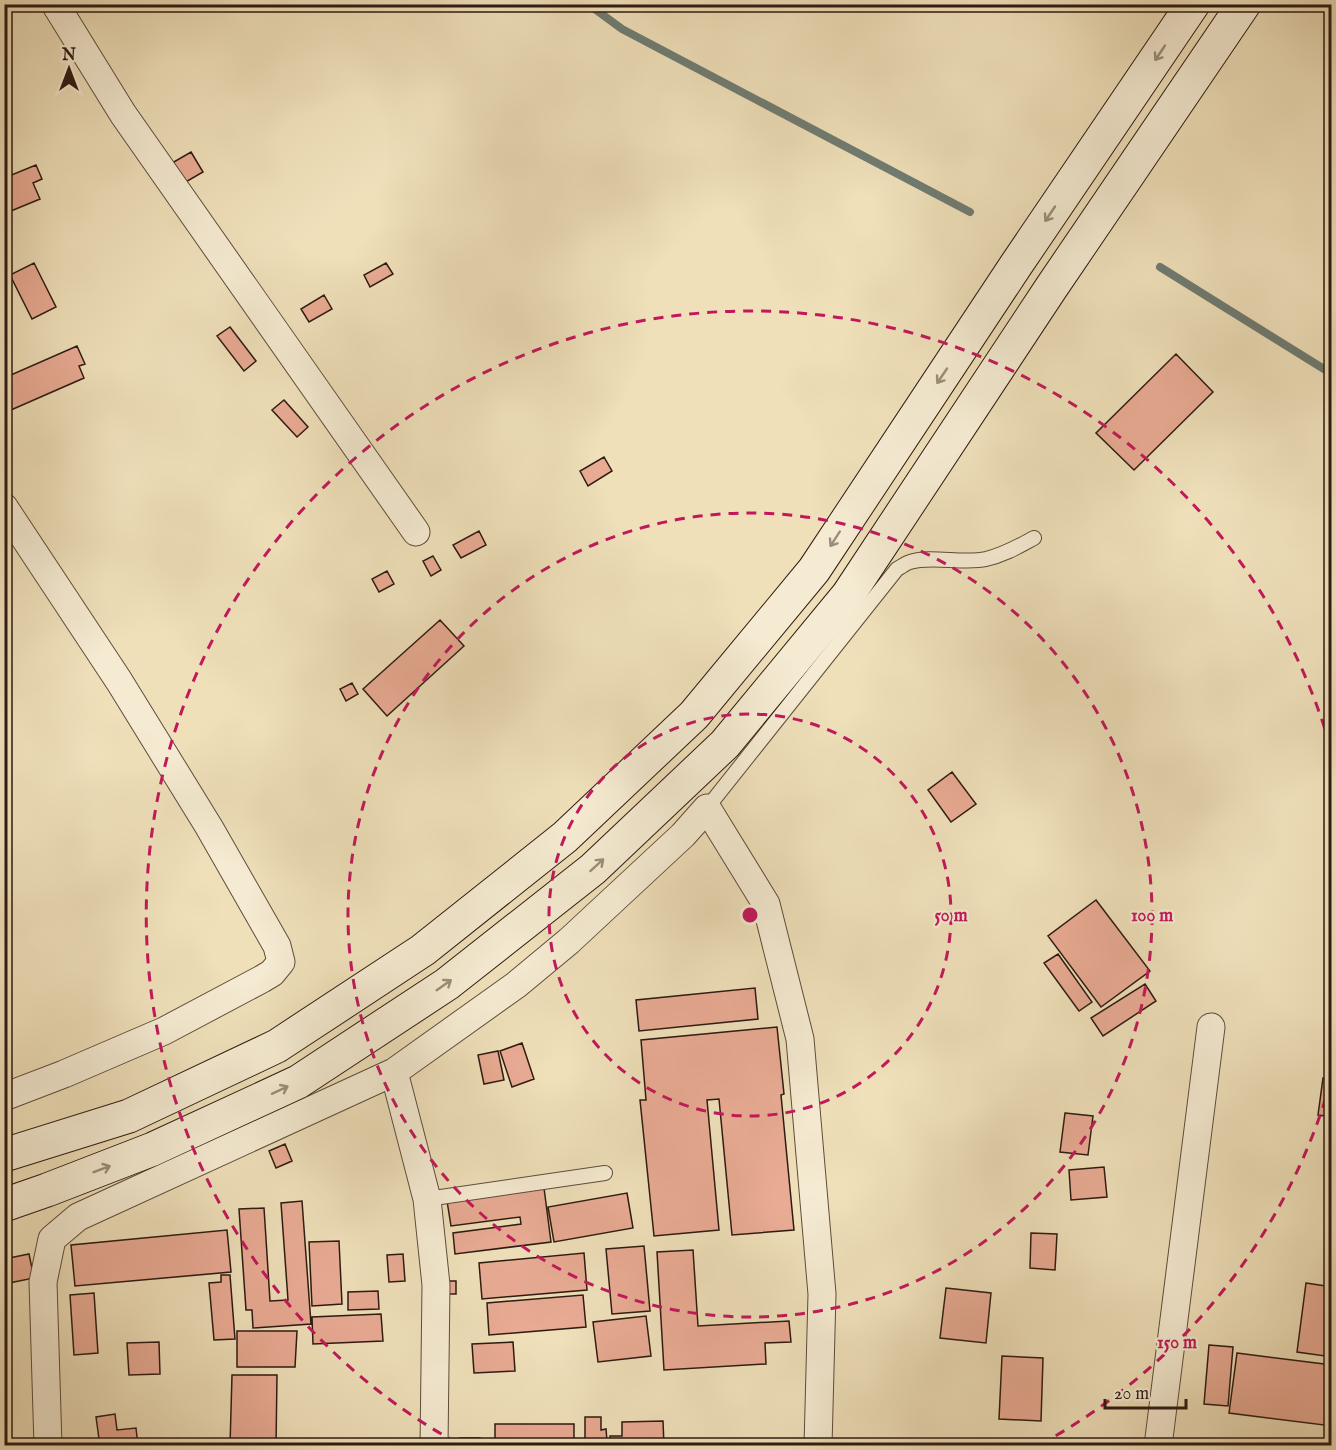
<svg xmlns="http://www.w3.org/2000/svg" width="1336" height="1450" viewBox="0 0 1336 1450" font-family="'IM FELL English',serif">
<rect width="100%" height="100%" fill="#efe0ba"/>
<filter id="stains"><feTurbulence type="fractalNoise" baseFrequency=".00333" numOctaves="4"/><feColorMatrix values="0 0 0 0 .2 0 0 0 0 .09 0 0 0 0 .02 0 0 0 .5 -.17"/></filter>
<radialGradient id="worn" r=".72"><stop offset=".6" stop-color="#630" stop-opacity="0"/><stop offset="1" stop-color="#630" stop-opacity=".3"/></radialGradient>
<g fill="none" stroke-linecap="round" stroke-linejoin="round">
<path stroke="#6f7c72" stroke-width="8" d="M588 4 622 29 970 212
M1160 267 1332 374"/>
</g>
<path fill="#e9ab94" stroke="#2e1a11" stroke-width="1.5" d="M191 152 203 172 184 183 172 163Z
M36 165 42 179 33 183 40 199 6 213 4 210V178Z
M34 263 56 307 32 319 10 275Z
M386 263 393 274 370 287 364 275Z
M324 295 332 309 309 322 301 309Z
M230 327 256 361 244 371 217 336Z
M77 346 85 364 79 366 84 378 4 413V378Z
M1176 354 1213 392 1134 470 1096 433Z
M284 400 308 427 297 437 272 410Z
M604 457 612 471 588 486 580 471Z
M479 531 486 545 461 558 453 545Z
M433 556 441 570 431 576 423 561Z
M387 571 394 584 379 592 372 579Z
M440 620 464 646 387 716 363 689Z
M352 683 358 694 346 701 340 689Z
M952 772 976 804 951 822 928 790Z
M1096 900 1150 971 1101 1007 1048 936Z
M1058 954 1092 1002 1079 1011 1044 963Z
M1145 984 1156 1001 1103 1036 1091 1018Z
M755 988 758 1019 639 1031 636 1000Z
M777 1027 784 1094 781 1095 794 1230 732 1235 719 1099 707 1100 719 1230 654 1236 640 1100H646L641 1040Z
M522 1043 534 1079 512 1087 500 1051Z
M498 1051 504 1080 484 1084 478 1055Z
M1323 1078 1332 1079V1117L1318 1115Z
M1065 1113 1093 1116 1088 1155 1060 1152Z
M285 1144 292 1161 276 1168 269 1151Z
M1104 1167 1107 1197 1071 1200 1069 1170Z
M544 1188 551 1242 455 1254 453 1233 521 1224 520 1217 451 1226 447 1201Z
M627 1193 633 1228 554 1242 548 1207Z
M302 1201 311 1324 253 1328 252 1310H246L239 1209 264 1208 270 1301 288 1300 281 1203Z
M227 1230 231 1272 75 1286 71 1245Z
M1031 1233 1057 1234 1055 1270 1030 1268Z
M339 1241 342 1304 312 1306 309 1242Z
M644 1246 650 1311 612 1314 606 1249Z
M693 1250 698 1326 789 1321 791 1342 765 1343 766 1364 664 1370 657 1252Z
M584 1253 587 1290 482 1299 479 1263Z
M29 1254 34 1278 4 1284V1259Z
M403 1254 405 1281 389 1282 387 1255Z
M221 1275H230L235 1339 214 1340 209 1283 221 1282Z
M445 1281H456V1294H446Z
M1306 1283 1332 1287V1357L1297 1352Z
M946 1288 991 1293 986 1343 940 1338Z
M378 1291 379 1309 348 1310V1292Z
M94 1293 98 1353 74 1355 70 1295Z
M583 1295 586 1327 489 1335 487 1303Z
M381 1314 383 1341 313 1344 312 1317Z
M646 1316 651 1356 598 1362 593 1322Z
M237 1331H297L295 1367H237Z
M159 1342 160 1374 129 1375 127 1343Z
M513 1342 515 1371 474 1373 472 1344Z
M1209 1345 1233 1347 1228 1406 1204 1404Z
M1237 1353 1332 1365V1426L1229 1413Z
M1002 1356 1043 1358 1041 1421 999 1419Z
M232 1375H277L276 1446H230Z
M115 1414 117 1430 136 1428 138 1446H100L96 1417Z
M585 1417H601V1430L606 1429 607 1441H585Z
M663 1421 664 1446H611L610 1436H622V1422Z
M495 1424H574V1446H495Z
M460 1438H480V1446H459Z"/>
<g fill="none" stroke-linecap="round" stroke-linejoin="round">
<defs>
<path id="lane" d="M707 808 897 569C901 567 906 563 910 562 929 555 964 564 986 559 1004 555 1019 546 1034 538
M427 1199 605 1173"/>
<path id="street" d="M55 4 123 114 416 532
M4 507 119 681 209 827 277 946 281 962 272 973 262 979 164 1031 64 1074 4 1097
M394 1072 427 1199 436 1285 434 1446
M48 1446 43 1282 52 1239 78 1217 394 1072 516 985 569 941 683 835 707 808 766 904 800 1039 822 1294 818 1446
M1158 1446 1211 1027"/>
<path id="secondary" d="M4 1155 129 1116 277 1046 423 950 565 837 694 715 814 570 1016 265 1193 4
M4 1205 47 1190 153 1149 298 1082 447 984 593 869 725 744 848 595 1051 288 1244 4"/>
</defs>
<use href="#lane" stroke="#5e4c3b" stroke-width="16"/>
<use href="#street" stroke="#5e4c3b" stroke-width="29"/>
<use href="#secondary" stroke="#2e1a11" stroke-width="35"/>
<use href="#lane" stroke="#f5ebd2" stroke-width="14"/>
<use href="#street" stroke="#f5ebd2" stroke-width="27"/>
<use href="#secondary" stroke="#f5ebd2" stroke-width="33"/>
</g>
<defs><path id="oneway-shaft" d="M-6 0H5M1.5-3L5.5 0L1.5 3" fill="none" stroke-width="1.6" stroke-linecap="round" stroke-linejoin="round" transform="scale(1.5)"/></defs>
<g stroke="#9b8d7b">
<use href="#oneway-shaft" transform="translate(1160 53) rotate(124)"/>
<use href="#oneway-shaft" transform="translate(1050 214) rotate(124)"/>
<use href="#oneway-shaft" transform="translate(942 376) rotate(124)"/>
<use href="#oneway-shaft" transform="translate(835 539) rotate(123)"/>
<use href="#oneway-shaft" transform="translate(597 865) rotate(-42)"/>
<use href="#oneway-shaft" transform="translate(444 985) rotate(-35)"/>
<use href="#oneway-shaft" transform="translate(280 1090) rotate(-25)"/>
<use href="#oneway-shaft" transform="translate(102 1169) rotate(-21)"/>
</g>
<g fill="none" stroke="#c2185b" stroke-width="3" stroke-dasharray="10 8">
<circle cx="750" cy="915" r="201"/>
<circle cx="750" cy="915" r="402"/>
<path d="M1331 1081A604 604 0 0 1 1043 1443M457 1443A604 604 0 1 1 1331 749"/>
</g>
<circle cx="750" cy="915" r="9" fill="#c2185b" stroke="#f5ebd2" stroke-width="3"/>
<g font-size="18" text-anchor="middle" font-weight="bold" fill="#c2185b" stroke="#f5ebd2" stroke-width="4.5" stroke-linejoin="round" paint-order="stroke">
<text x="951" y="921">50 m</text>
<text x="1152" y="921">100 m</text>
<text x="1177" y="1348">150 m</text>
</g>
<rect width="1336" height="1450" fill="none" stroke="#efe0ba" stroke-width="24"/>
<rect x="6" y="6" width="1324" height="1438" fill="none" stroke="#2e1a11" stroke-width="3"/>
<rect x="12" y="12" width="1312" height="1426" fill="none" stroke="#2e1a11" stroke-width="1.5"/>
<g transform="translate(69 69)" stroke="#f5ebd2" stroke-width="4.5" paint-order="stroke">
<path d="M0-4.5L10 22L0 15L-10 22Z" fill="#2e1a11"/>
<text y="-9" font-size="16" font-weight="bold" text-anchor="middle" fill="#2e1a11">N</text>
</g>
<path d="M1105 1399v9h81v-9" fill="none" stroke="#2e1a11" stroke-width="3"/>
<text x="1114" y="1399" font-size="18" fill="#2e1a11" stroke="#f5ebd2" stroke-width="4.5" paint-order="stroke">20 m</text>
<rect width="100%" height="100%" filter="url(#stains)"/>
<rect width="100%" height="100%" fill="url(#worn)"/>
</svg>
